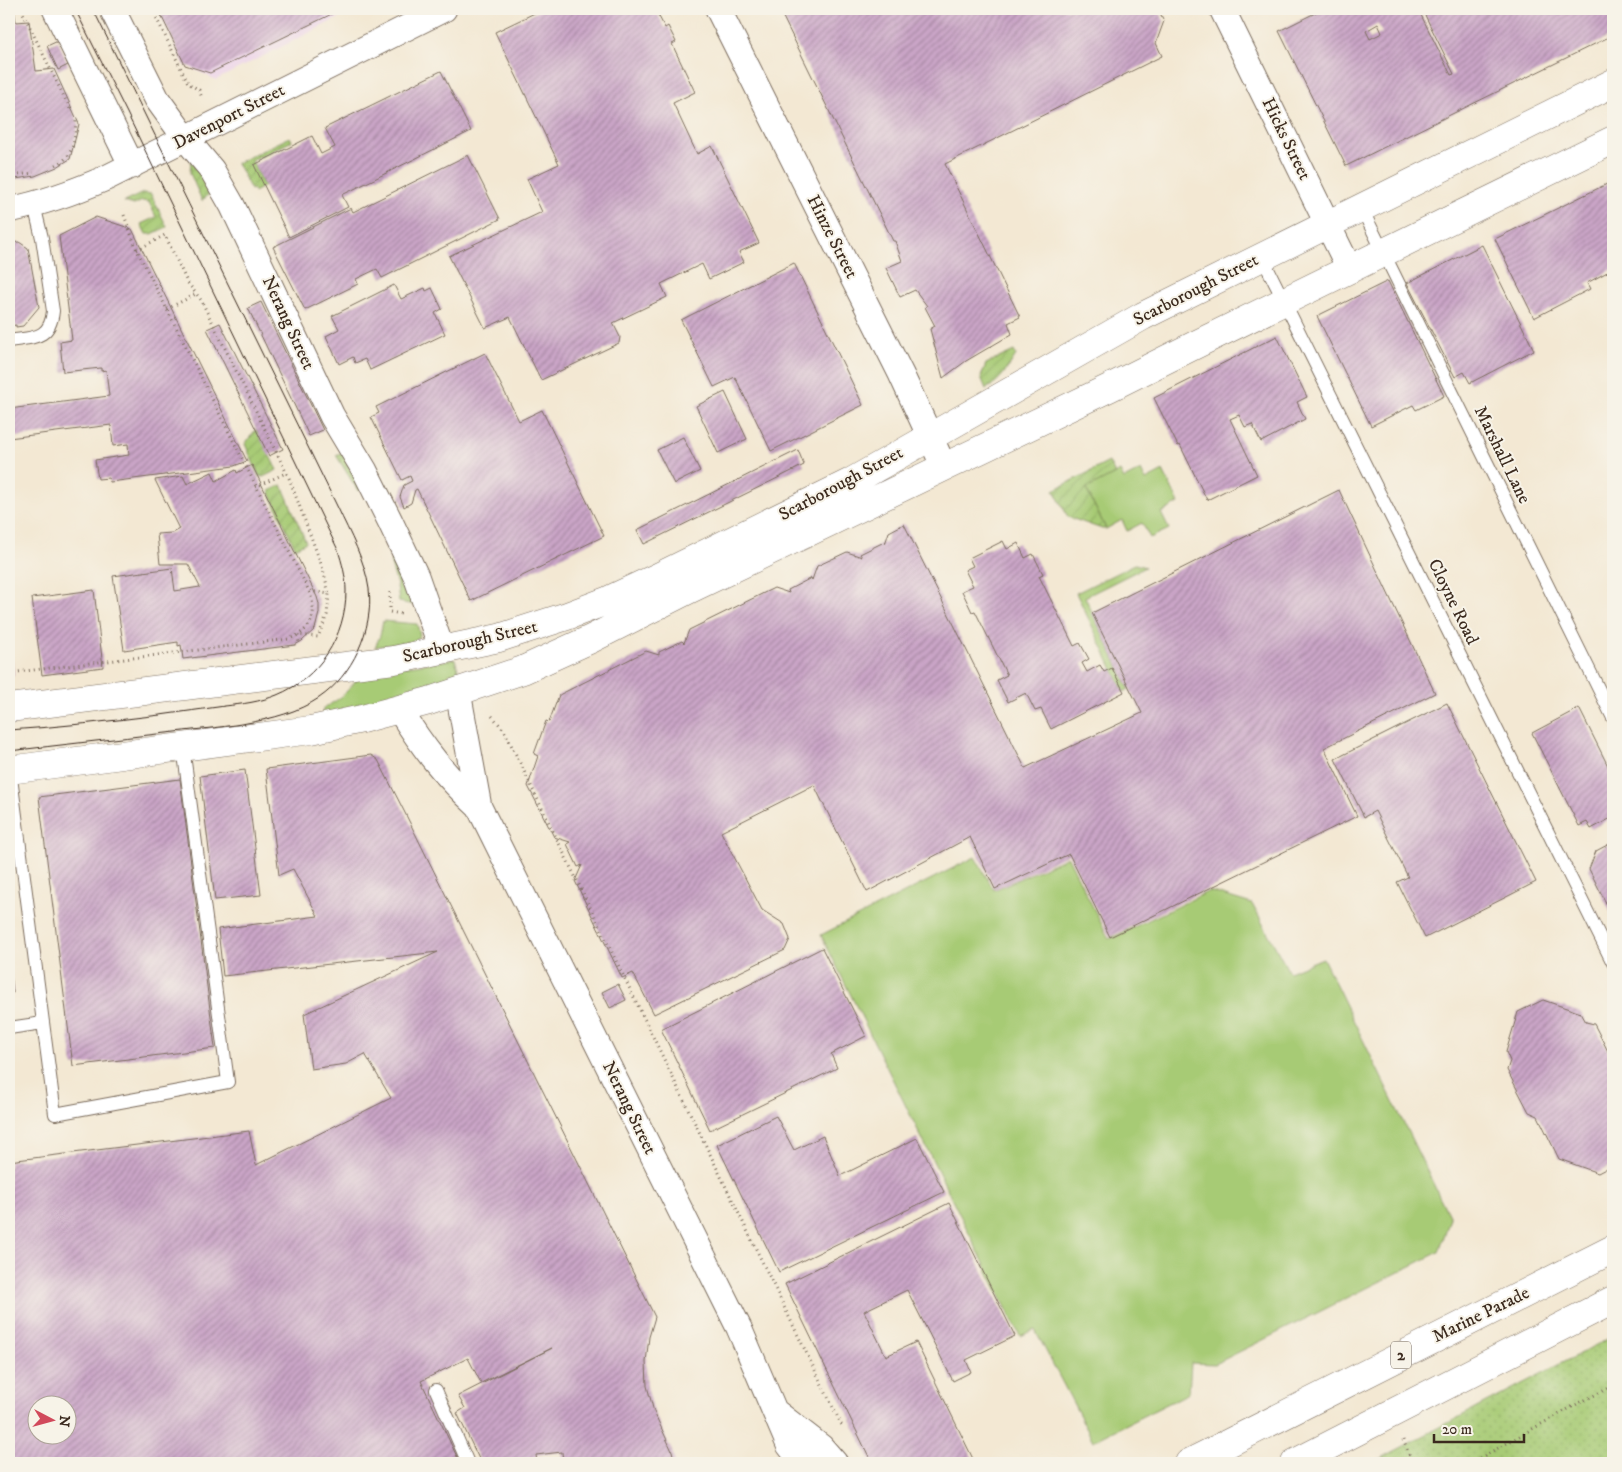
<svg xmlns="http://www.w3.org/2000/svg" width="1622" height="1472" viewBox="0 0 1622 1472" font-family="'IM FELL DW Pica',serif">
<defs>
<pattern id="park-dots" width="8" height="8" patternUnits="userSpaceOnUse" patternTransform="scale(1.25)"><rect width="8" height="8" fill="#a7cb75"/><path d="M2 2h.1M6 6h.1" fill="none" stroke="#91ae65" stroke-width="1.8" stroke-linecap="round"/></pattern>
<pattern id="garden-furrows" width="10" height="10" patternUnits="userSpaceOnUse" patternTransform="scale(1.25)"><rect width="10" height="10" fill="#a7cb75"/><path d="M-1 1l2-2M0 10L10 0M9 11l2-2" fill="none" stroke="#91ae65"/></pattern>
<pattern id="building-hatch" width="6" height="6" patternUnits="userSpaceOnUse" patternTransform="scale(1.25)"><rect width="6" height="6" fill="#caa5c7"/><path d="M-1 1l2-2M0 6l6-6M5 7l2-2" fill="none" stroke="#a587a1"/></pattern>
</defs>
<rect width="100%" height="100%" fill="#f7f3e8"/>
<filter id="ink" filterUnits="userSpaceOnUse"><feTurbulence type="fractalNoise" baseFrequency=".02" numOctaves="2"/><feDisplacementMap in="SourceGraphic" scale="10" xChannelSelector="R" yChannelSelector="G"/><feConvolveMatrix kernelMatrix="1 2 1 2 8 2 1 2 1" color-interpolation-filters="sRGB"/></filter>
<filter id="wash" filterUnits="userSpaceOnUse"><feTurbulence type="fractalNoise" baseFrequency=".0096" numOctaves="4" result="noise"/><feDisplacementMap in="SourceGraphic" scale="20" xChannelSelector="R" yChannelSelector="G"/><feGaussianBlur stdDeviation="1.12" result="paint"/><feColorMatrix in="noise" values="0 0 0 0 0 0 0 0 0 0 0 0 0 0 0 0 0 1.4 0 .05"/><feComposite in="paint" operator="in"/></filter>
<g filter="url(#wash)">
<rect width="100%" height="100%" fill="#f3e8d3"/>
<path fill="#ecd1e9" d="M158 9H356L216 80 186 65Z"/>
<path fill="#a7cb75" stroke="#717a4a" d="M1141 470 1146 480 1163 471 1179 503 1161 513 1169 529 1150 538 1142 523 1127 531 1122 520 1106 529 1086 489 1120 471 1124 479Z
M395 559 410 591 414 605 399 602 397 585 390 561Z
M1135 564 1145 567 1085 597 1129 689 1124 692 1076 593Z
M383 621 417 624 420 635 415 641 375 647 380 636Z
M455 659 461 679 323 717V708C342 699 349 690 361 673Z
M975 857 994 890 1068 857 1109 939 1209 891 1252 904 1289 972 1323 958 1450 1218 1439 1252 1215 1364 1191 1363 1189 1393 1093 1441 1035 1330 1020 1336 821 935Z"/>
<path fill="url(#park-dots)" stroke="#717a4a" d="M1613 1336V1463H1372Z"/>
<path fill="url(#garden-furrows)" stroke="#717a4a" d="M290 137 292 141 252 161 264 186 254 192 253 189 251 190 237 163Z
M191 161 213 190 202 201 190 173Z
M143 193 151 194 167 227 152 234H146L141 224 156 217 149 202 142 201 134 205 124 202Z
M1014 351 1016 355C1007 369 1001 381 986 389L981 377 986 364Z
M256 429 277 470 263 477 259 476 245 444Z
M343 452 366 488 358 491 336 455Z
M1109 462 1115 474 1086 489 1106 529H1102L1068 517 1054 490Z
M282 485 306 542 295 548 269 491Z"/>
<g id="blocks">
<path fill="url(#building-hatch)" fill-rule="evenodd" d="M9 9H14L16 22 29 21 36 71 54 69 79 124 70 159 57 167 35 176 9 180Z
M158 9H342L210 73 185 65Z
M543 9H655L665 28 668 26 676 42 672 44 695 92 673 103 697 154 712 146 759 243 739 252 744 262 709 279 702 264 661 284 667 297 613 323 620 337 619 343 541 380 510 317 485 328 449 256 542 212 527 179 559 164 495 32Z
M779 9H1158L1164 21 1156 43 1162 56 945 164 1020 317 1008 323 1012 334 966 361 943 378 930 329 935 326 925 307 927 306 915 290 900 297 886 268 902 261 895 241H893Z
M1323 9H1418L1451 75 1454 74 1422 9H1613V35L1346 166 1279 31ZM1378 24 1382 33 1370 39 1366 31Z
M58 41 68 65 58 70 47 46Z
M441 71 471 131 342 195 348 207 289 237 254 165 312 136 321 154 335 147 325 128Z
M468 155 500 219 382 278 377 269 356 279 358 284 305 310 273 247 351 208 353 212Z
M1613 181V269L1587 283 1590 289 1534 318 1495 239Z
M96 217 132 229 247 461 234 466 110 482 109 478 98 479 95 460 129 455 128 444 113 446 111 425 9 438V409L109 396 106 370 101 371V368L63 372 60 342 72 340 59 236Z
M19 242 28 248 39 307 23 326 16 327V325L9 326V243Z
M1482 245 1534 350 1470 383 1464 372 1455 377 1407 283Z
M794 263 863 405 771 451 735 377 714 387 681 320Z
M1388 281 1444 396 1416 410 1413 405 1371 426 1317 316Z
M394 285 401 299 425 288 426 291 432 288 442 309 435 313 445 334 370 370 365 359 355 363 353 357 339 364 326 336 339 329 332 316Z
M261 302 323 430 309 436 248 308Z
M220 323 283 449 269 456 207 329Z
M1277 336 1307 397 1297 402 1305 419 1261 442 1252 424 1245 427 1239 415 1230 419 1257 475 1207 500 1180 445 1178 446 1154 398Z
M485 353 519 421 542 410 604 536 471 601 417 489 415 490 411 503 404 507 400 497 404 485 412 481 410 476 402 480 371 417 379 413 376 407Z
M725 392 747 439 718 453 696 406Z
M683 437 700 471 674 484 657 450Z
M798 450 804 465 644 544 637 530Z
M252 465 317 597 319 604V613L315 629 302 641 295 645 183 659 181 645 178 646V642L124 650 113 576 172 568 175 591 200 587 188 564H160L157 534 172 533 179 529 155 480 183 476 187 484 212 472 216 481 236 470 237 473Z
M1339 490 1435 693 1324 748 1357 816 1110 937 1069 854 995 889 970 837 867 892 814 785 721 832 762 910 784 924 790 939 785 950 654 1014 633 973 622 978 575 881 582 865 578 867 567 844 570 842 554 837 528 786 538 756 534 754 546 721 549 722 559 695 646 651 659 655V652L682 641 684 643 689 630 774 588 789 593 788 590 811 578 812 580 817 566 847 552 862 557 860 554 884 542 885 544 889 532 904 524 1025 768 1142 713 1092 613Z
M1003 541 1007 549 1018 543 1025 558 1033 554 1043 574 1039 576 1074 646 1080 643 1089 659 1082 663 1087 672 1100 665 1104 672 1112 668 1124 692 1051 729 1041 709 1035 711 1026 693 1008 702 997 680 1007 675 975 611 972 612 962 591 973 586 965 570 973 566 969 558Z
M94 590 103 667 42 675 32 598Z
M9 642H10L14 675 9 676Z
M1447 703 1536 882 1425 938 1397 882 1408 877 1375 811 1364 817 1335 759Z
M1579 708 1613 776V817L1591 829 1587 822 1579 826 1532 733Z
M371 755 378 760 405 813 655 1317 649 1337 646 1362 647 1386 654 1412 672 1451 675 1463H563L562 1452 536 1455 537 1463H481L457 1413 465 1408 458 1396 552 1348 481 1383 468 1358 421 1381 460 1463H9V1161L249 1131 256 1165 391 1098 365 1054 346 1064 311 1069 304 1014 438 952 223 976 218 929 318 916 293 869 279 875 266 769ZM38 1404H68V1434H38Z
M245 770 261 895 215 900 200 776Z
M180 779 215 1048 73 1066 39 797Z
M1613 842V917L1589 869 1596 851Z
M822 948 866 1036 831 1054 837 1068 710 1130 661 1029Z
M9 971 11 973 13 993H9Z
M618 984 626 1000 610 1008 602 992Z
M1543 1000 1581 1013 1586 1022 1594 1024 1613 1061V1165L1598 1173 1559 1159 1538 1116 1529 1112 1507 1070 1510 1061 1506 1052 1518 1012Z
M776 1116 794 1150 823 1136 840 1176 917 1138 944 1192 779 1272 717 1145Z
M949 1203 1015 1336 966 1360 971 1372 953 1381 907 1290 864 1311 886 1356 916 1342 975 1463H872L785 1284Z"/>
</g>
</g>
<g filter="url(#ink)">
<use href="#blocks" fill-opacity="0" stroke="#7b6c5d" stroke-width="1"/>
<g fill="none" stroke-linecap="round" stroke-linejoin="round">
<defs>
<path id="lane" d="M1361 207 1613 718
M1262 257 1613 963
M9 341C33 337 50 340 53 311L42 238 34 205
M10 770 55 1114 228 1082 183 747
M9 1028 43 1023
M436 1390 468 1463"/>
<path id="street" d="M55 9 132 166
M112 9 157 99 186 139 212 170 232 205 332 416 365 471 390 521 416 576 442 650
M718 9 901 374 944 467
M1222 9 1350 270
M9 210C43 203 74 192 106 178L444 9
M458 692 479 807 739 1328 789 1445 803 1463
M399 709C423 748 445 776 479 807
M777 1413 821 1447 835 1463"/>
<path id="secondary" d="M9 708 394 660 499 638 567 616 609 600 658 577 851 482 1143 316 1613 83
M9 770 311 730 362 719 429 701 523 670 591 639 688 590 1109 388 1197 344 1613 140"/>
<path id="highway" d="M1189 1463 1613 1249
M1295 1463 1613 1300"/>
</defs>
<use href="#lane" stroke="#7b6c5d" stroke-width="14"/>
<use href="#street" stroke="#7b6c5d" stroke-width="27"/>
<use href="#secondary" stroke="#7b6c5d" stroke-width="29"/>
<use href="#highway" stroke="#7b6c5d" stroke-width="29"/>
<path stroke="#7b6c5d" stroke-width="3" stroke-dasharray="1 4" stroke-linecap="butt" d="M21 9 71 111
M152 9 188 83 199 90 202 98
M56 165C74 157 75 139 76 121
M9 176 34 173
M124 215 137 250 309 591 329 594 327 615 318 637 298 635 299 643
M137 250 165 235 187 282 201 300 214 326 289 478 323 569 329 594
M167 309 196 294
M255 487 286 473
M390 592V612L401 614
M9 673 289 639C313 630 318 614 309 591
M492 716 504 730 843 1428
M1403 1440 1413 1463
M1471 1463 1579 1403 1613 1386"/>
<use href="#lane" stroke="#fff" stroke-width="12"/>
<use href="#street" stroke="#fff" stroke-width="25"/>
<use href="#secondary" stroke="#fff" stroke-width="28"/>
<use href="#highway" stroke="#fff" stroke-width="28"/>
<path stroke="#3b2a1e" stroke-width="1" d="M9 730C60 727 110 721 160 715 182 712 203 709 225 706 242 704 260 702 277 695 319 678 346 636 346 591 346 576 342 563 338 550L127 113 75 9
M9 751C61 745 113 739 166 733 213 727 279 725 319 698 352 676 374 629 369 589 365 560 350 534 338 508 320 472 303 436 285 400 221 270 157 139 93 9"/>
</g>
</g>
<g text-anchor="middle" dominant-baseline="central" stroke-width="4" stroke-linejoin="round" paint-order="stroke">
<rect fill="#f7f3e8" stroke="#73665b" stroke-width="1" x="1391" y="1341.5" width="20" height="27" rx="4"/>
<g font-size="16" font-weight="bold" fill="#3b2a1e">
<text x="1401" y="1355">2</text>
</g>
<g font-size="18" fill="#3b2a1e" stroke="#f7f3e8">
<text transform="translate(229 117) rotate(-27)">Davenport Street</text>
<text transform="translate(1286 139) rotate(64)">Hicks Street</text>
<text transform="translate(832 237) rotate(63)">Hinze Street</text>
<text transform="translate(1196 290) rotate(-27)">Scarborough Street</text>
<text transform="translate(288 323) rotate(65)">Nerang Street</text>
<text transform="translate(1502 455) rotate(64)">Marshall Lane</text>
<text transform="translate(841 484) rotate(-28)">Scarborough Street</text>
<text transform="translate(1453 602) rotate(64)">Cloyne Road</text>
<text transform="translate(470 642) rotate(-13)">Scarborough Street</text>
<text transform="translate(629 1108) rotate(64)">Nerang Street</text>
<text transform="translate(1481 1315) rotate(-26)">Marine Parade</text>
</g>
</g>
<rect width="1622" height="1472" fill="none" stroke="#f7f3e8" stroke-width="30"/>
<g transform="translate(52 1420) rotate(96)"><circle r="24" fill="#f7f3e8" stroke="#aca397"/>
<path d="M0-4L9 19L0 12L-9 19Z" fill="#d1495b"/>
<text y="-8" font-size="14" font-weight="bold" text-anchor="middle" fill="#3b2a1e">N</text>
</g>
<path d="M1434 1434v8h90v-8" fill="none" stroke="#3b2a1e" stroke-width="2.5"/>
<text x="1442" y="1434" font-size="15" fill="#3b2a1e" stroke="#f7f3e8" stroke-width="4" paint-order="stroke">20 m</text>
</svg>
